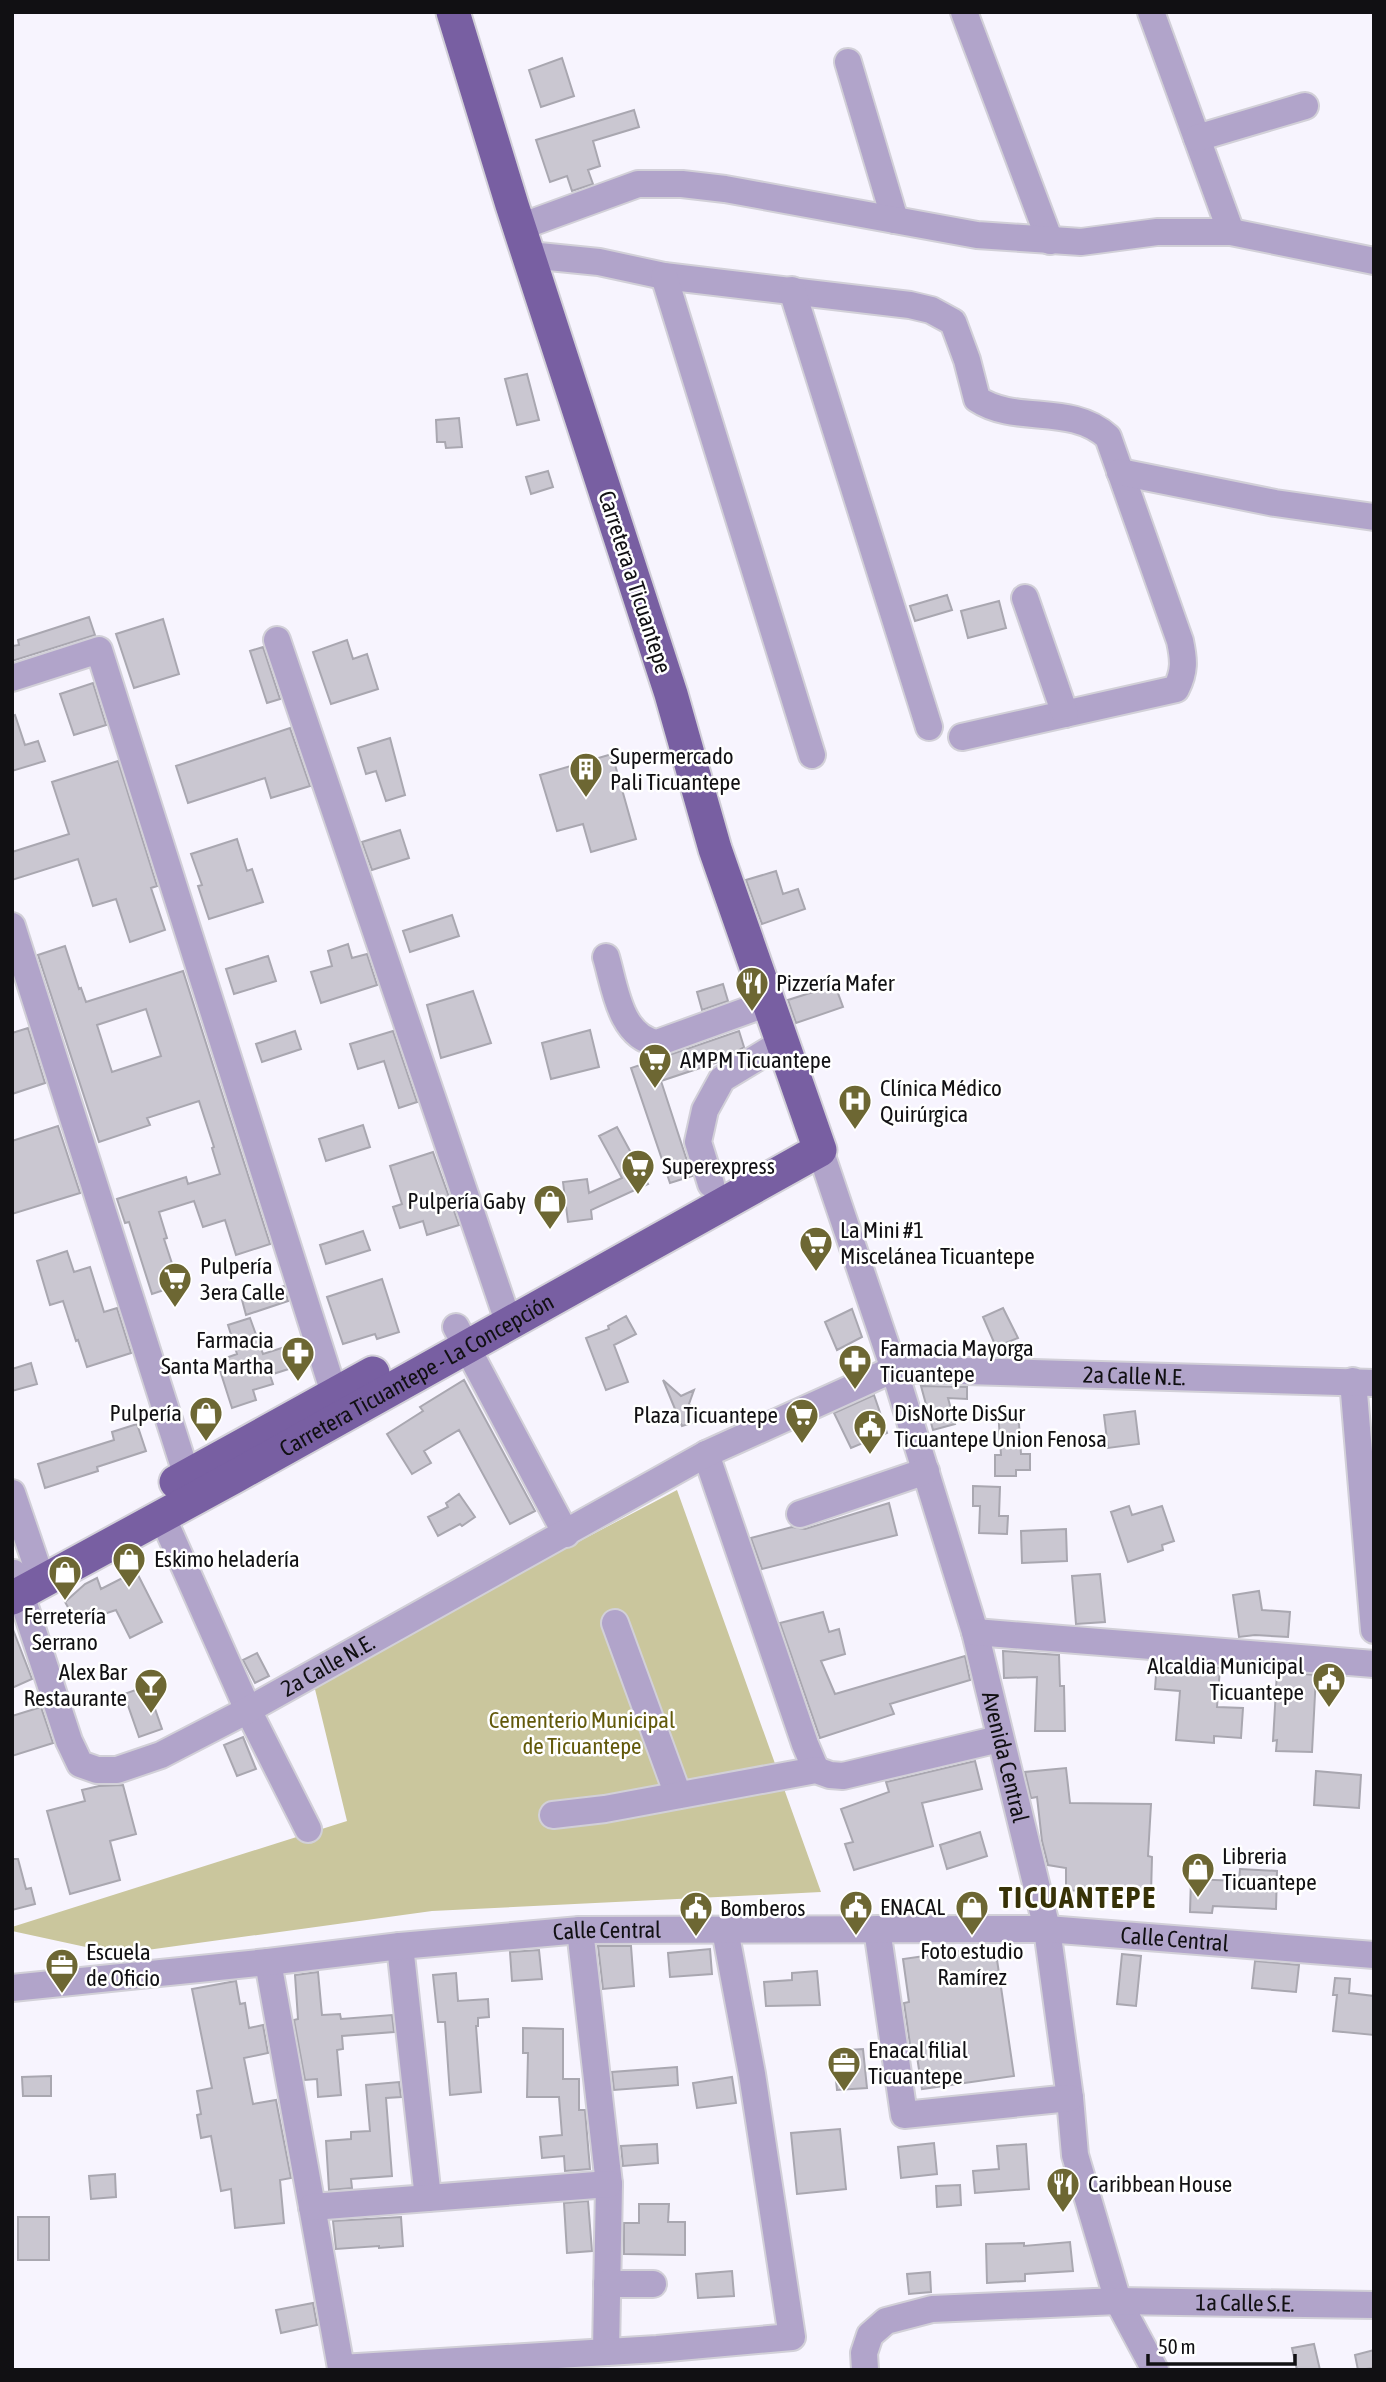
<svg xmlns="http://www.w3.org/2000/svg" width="1386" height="2382" viewBox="0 0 1386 2382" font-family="'Asap Condensed',sans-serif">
<rect width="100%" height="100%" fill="#f7f4fe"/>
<path fill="#cac69d" d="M677 1490 821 1892 432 1911 118 1954 12 1931V1927L347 1821 313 1681Z"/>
<path fill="#cac7d1" stroke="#a9a7b0" stroke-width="2" fill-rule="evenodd" d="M562 58 574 96 541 107 529 70Z
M634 110 639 127 593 141 600 166 588 170 593 184 572 191 567 176 550 182 536 140Z
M527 374 539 420 517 425 505 379Z
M459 418 462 447 446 448 445 442H437L436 420Z
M548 471 553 487 531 494 526 477Z
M947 595 952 610 915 621 910 606Z
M999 601 1006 628 968 638 961 611Z
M89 617 95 635 12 661V646L19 645 18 640Z
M163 619 179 674 134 688 116 634Z
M347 640 353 659 367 654 378 689 331 704 313 652Z
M263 647 280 699 267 703 250 651Z
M93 683 106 725 74 735 60 694Z
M15 715 25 745 38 741 45 761 12 771V716Z
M290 728 310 786 271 798 265 778 188 803 176 766Z
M390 738 405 795 386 801 376 771 366 774 358 748Z
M612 754 636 839 591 852 583 824 557 831 540 775Z
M118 761 157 886 151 888 165 930 130 942 116 899 93 906 78 859 12 880V852L69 834 52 782Z
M400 830 409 858 372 870 362 842Z
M237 839 247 871 252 869 263 902 209 919 198 886 202 885 191 854Z
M776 871 783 894 798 889 805 909 762 924 746 880Z
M452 915 459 936 410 952 403 931Z
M348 944 352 958 367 954 377 985 321 1003 311 972 332 966 328 951Z
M65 946 79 989 81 988 86 1002 183 971 270 1244 236 1255 225 1220 203 1227 194 1201 159 1212 167 1238 164 1239 179 1285 152 1294 129 1222 125 1223 117 1199 186 1177 188 1184 220 1174 212 1148 214 1147 199 1101 147 1118 150 1125 99 1142 38 955ZM146 1009 161 1056 112 1072 97 1025Z
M268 956 276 981 234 994 226 969Z
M723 984 728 1001 702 1010 697 992Z
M835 985 843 1007 796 1023 788 1000Z
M473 991 491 1043 441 1058 427 1005Z
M28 1028 45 1083 12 1094V1033Z
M590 1030 599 1067 551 1079 542 1043Z
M295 1031 301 1049 262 1062 256 1044Z
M393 1031 417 1102 399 1108 384 1061 358 1069 350 1044Z
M739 1031 744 1047 721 1061 661 1081 692 1176 670 1183 631 1068Z
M363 1125 370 1147 326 1161 319 1139Z
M58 1126 80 1193 12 1214V1141Z
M617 1127 648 1184 591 1210 592 1219 568 1222 563 1182 587 1179 589 1193 622 1178 599 1136Z
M433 1152 459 1225 427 1235 423 1221 400 1228 393 1207 402 1204 390 1166Z
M363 1231 370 1250 326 1264 320 1245Z
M67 1251 74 1272 90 1267 104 1312 117 1308 131 1353 87 1367 78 1340 76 1341 63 1301 50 1305 37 1261Z
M382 1279 399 1332 377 1339 375 1334 343 1344 327 1297Z
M284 1286 288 1301 246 1315 242 1300Z
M1003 1308 1018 1338 996 1347 983 1317Z
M852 1309 862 1337 837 1350 825 1322Z
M626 1316 636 1334 614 1345 628 1382 606 1390 586 1338 609 1329 608 1326Z
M250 1318 263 1354 291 1345 298 1366 270 1375 273 1384 253 1390 256 1400 232 1408 217 1361 237 1354 228 1325Z
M31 1363 37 1384 12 1391V1369Z
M464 1380 535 1511 510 1524 459 1430 424 1451 431 1463 412 1474 387 1434 423 1411 420 1407Z
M663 1380 681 1396 694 1390 689 1404 699 1413 698 1421 682 1426Z
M921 1386 967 1387V1399L948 1398 955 1424 933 1430Z
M874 1395 887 1433 851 1448 834 1413Z
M1018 1409 1021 1454H1030V1470H1016V1476H995V1455H1001L998 1410Z
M1135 1411 1139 1444 1108 1448 1104 1415Z
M137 1424 146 1451 97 1467 98 1471 45 1488 38 1464 114 1440 112 1432Z
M973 1486 1000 1487 999 1516H1008L1007 1534 979 1533 980 1506H973Z
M459 1494 475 1517 462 1526 460 1524 438 1536 428 1517 448 1507 446 1503Z
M889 1503 897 1535 762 1569 751 1538 792 1527 805 1529Z
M1129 1506 1132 1515 1162 1506 1174 1541 1162 1545 1163 1550 1128 1562 1111 1512Z
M1066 1529 1067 1561 1022 1563 1021 1531Z
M136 1571 162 1622 130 1638 116 1610 77 1623 65 1602 85 1584 97 1578 101 1589Z
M1100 1574 1105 1622 1076 1624 1072 1576Z
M1259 1591 1262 1610 1290 1612 1288 1637 1255 1635 1239 1637 1233 1595Z
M823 1612 829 1632 839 1629 845 1654 821 1661 835 1694 965 1656 970 1680 890 1704 894 1714 820 1738 780 1623Z
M12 1627 32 1679 12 1688Z
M1003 1651 1059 1655 1060 1686H1064L1065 1731H1035L1037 1677 1004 1678Z
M257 1653 269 1676 255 1683 243 1660Z
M1157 1662 1220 1668 1217 1707 1243 1708 1241 1738 1214 1736V1743L1176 1740 1180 1691 1155 1689Z
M1277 1672 1316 1675 1312 1752 1276 1751 1277 1740 1273 1741Z
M147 1686 162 1729 139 1737 124 1694Z
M41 1707 53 1743 12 1756V1716Z
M243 1737 256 1769 237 1776 224 1745Z
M975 1761 982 1789 922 1803 933 1846 854 1870 845 1844 853 1842 841 1809 889 1792 886 1782Z
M1066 1768 1070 1803 1151 1804 1148 1856 1152 1857 1151 1895 1066 1890V1868L1048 1865 1042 1841 1037 1797 1031 1798 1025 1772Z
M1316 1771 1361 1775 1359 1808 1314 1805Z
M123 1785 136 1834 110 1841 120 1880 70 1894 47 1811 85 1801 82 1790 99 1786Z
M980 1832 987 1856 947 1869 940 1845Z
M12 1859H18L26 1889 31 1888 35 1904 12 1910Z
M1240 1869 1277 1871 1276 1909 1213 1906 1212 1913 1190 1912 1191 1879 1239 1881Z
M598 1946H631L634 1986 603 1989Z
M995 1946 1014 2076 922 2089 916 2050 911 2051 904 2003 909 2002 903 1959Z
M710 1949 712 1974 670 1977 668 1953Z
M539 1950 542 1979 512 1981 510 1952Z
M1122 1954 1141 1956 1136 2006 1117 2004Z
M1255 1961 1299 1965 1296 1992 1252 1988Z
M817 1971 820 2005 766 2006 764 1982 792 1980V1973Z
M318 1972 322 2015 340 2014 341 2019 392 2015 394 2032 342 2036 343 2049 337 2050 341 2095 318 2097 317 2079 305 2080 294 2020 298 2019 295 1975Z
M456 1973 458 2001 488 1999 489 2017 478 2018V2026H476L481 2092 450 2095 445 2022H438L433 1975Z
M1335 1978 1350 1979 1349 1993 1374 1996V2035L1333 2031 1337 1995H1333Z
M236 1981 240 2004 245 2003 249 2028 263 2025 268 2053 244 2058 253 2104 276 2100 291 2178 280 2180 284 2223 235 2228 231 2189 221 2191 211 2136 201 2138 197 2115 201 2114 197 2091 212 2088 192 1989Z
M523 2028 563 2029V2079H579V2110H585L590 2169 565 2171 564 2156 542 2158 540 2137 562 2135 559 2097H527L528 2053H523Z
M863 2049 867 2088 837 2090 835 2070 849 2069 848 2050Z
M677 2067 678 2085 614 2090 612 2072Z
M51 2076V2096H23L22 2077Z
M732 2077 736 2103 697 2108 693 2083Z
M399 2082 401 2097 386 2098 392 2176 351 2179 352 2188 329 2190 326 2141 351 2139V2132L370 2131 366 2085Z
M840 2129 846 2189 797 2194 791 2133Z
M934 2143 937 2174 901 2178 898 2147Z
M657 2144 658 2163 623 2166 621 2146Z
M1026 2144 1029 2189 975 2193 973 2171 999 2169 997 2146Z
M115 2174 116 2197 91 2199 89 2176Z
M960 2185 961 2205 937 2207 936 2186Z
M588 2201 592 2251 567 2253 564 2203Z
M639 2204H669L668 2222H685V2255L624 2254V2223H639Z
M18 2217H49V2260H18Z
M401 2217 403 2246 379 2248V2246L336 2249 333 2221Z
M1070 2242 1073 2271 1025 2274V2281L987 2283 986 2244 1024 2243V2246Z
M732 2271 734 2296 698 2298 696 2274Z
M930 2272 931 2292 909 2294 907 2274Z
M313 2303 317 2325 281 2333 276 2310Z
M1314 2344 1320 2370H1297L1292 2348Z
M1374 2350V2368L1358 2370 1355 2355Z"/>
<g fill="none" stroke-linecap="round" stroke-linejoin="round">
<defs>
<g id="minor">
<path d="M964 12 1050 241"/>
<path d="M1151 12 1231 232"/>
<path d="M848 62 895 220"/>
<path d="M1197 138 1305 106"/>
<path d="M520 227 638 184H682L725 189 977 235 1081 242 1157 232H1231L1374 261"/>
<path d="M529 255 599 262 664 276 910 305 931 310 953 322 967 360 977 399C1016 425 1071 403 1108 437L1180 641C1184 660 1185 671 1176 689L962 737"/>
<path d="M664 276 812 755"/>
<path d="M792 290 929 727"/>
<path d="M1120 472 1275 503 1374 517"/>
<path d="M1025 598 1065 714"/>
<path d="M277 640 509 1324"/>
<path d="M12 678 99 650 340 1412"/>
<path d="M12 926 192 1492"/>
<path d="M606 957C615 987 620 1037 657 1043L768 1003"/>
<path id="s1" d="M820 1150 894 1369 975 1632 1047 1929 1070 2098 1075 2155 1118 2301 1155 2370"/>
<path d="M711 1184 698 1142 705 1110 722 1079 783 1042"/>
<path d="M456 1327 566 1534"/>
<path d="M1353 1381 1374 1630"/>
<path d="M706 1454 805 1744 816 1770"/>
<path d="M12 1493 42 1581"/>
<path d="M800 1514 926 1471"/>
<path d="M162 1516 248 1710 308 1829"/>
<path id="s2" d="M14 1573 69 1741 80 1764 97 1770H117L161 1755 248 1710 706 1454 894 1369 1374 1383"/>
<path d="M615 1623 678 1795"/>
<path d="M975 1632 1374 1664"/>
<path d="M553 1815 605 1809 816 1770 830 1775 843 1776 999 1739"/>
<path d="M877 1929 904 2115 1070 2098"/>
<path d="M580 1930 609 2184 606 2352"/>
<path d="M400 1946 428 2198"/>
<path d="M268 1962 341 2368 657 2349 792 2337 752 2074 725 1930"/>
<path id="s3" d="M12 1988 268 1962 400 1946 580 1930 1047 1929 1374 1955"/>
<path d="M312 2207 609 2184"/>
<path d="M607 2284H653"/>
<path id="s4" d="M865 2370 864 2353 870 2335 886 2321 932 2309 1118 2301 1374 2305"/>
</g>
<g id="major">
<path d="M176 1482 373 1373"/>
<path id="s5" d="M12 1598 234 1477 820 1150 715 849 671 694 512 205 453 12"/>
</g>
</defs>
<use href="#minor" stroke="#d2d0d8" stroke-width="30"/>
<use href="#major" stroke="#d2d0d8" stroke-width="37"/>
<use href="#minor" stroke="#b1a4ca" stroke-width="26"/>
<use href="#major" stroke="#785fa2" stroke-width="33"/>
</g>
<defs>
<symbol id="building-pin" viewBox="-11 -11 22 30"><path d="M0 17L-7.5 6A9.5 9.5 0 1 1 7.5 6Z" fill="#6d6733" stroke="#fff"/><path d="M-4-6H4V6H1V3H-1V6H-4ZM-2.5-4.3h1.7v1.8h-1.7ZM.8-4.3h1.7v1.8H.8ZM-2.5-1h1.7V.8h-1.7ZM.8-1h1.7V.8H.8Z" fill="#fff"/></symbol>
<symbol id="restaurant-pin" viewBox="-11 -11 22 30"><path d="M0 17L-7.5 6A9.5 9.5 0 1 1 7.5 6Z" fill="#6d6733" stroke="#fff"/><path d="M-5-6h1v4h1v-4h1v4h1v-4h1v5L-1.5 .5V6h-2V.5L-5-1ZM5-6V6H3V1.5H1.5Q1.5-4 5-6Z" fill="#fff"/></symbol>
<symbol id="supermarket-pin" viewBox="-11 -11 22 30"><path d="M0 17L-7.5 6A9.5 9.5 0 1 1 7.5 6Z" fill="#6d6733" stroke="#fff"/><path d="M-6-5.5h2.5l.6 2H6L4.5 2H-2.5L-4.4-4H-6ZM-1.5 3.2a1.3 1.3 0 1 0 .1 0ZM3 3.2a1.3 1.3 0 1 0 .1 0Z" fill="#fff"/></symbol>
<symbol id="hospital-pin" viewBox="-11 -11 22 30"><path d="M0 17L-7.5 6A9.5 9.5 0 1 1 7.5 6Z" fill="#6d6733" stroke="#fff"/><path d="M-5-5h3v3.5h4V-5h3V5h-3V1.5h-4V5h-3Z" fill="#fff"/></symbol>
<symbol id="shop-pin" viewBox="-11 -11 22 30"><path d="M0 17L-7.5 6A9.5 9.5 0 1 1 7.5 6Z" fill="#6d6733" stroke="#fff"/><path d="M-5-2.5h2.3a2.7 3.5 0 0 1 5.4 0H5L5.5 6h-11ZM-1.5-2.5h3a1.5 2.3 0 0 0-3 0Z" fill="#fff"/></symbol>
<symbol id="pharmacy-pin" viewBox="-11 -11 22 30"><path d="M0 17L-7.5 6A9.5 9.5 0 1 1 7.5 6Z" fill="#6d6733" stroke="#fff"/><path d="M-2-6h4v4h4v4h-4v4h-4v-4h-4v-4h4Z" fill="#fff"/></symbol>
<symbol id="civic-pin" viewBox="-11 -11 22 30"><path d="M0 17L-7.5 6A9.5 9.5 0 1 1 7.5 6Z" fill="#6d6733" stroke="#fff"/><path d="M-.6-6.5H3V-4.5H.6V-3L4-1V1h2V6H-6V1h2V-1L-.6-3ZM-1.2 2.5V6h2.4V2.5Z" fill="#fff"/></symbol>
<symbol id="bar-pin" viewBox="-11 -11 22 30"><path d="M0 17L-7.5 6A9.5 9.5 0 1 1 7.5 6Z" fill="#6d6733" stroke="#fff"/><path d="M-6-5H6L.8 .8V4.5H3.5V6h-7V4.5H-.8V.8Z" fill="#fff"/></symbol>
<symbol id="office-pin" viewBox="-11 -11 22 30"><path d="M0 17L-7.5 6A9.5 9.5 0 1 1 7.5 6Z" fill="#6d6733" stroke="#fff"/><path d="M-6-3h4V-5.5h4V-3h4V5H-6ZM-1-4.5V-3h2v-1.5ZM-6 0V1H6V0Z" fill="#fff"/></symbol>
</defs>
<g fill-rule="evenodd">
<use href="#building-pin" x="567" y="750" width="38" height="52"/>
<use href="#restaurant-pin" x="733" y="964" width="38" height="52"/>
<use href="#supermarket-pin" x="636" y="1041" width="38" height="52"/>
<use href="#hospital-pin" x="836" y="1082" width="38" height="52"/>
<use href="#supermarket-pin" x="619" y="1147" width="38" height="52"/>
<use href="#shop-pin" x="531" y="1182" width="38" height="52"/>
<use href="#supermarket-pin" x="797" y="1224" width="38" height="52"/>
<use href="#supermarket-pin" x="156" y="1260" width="38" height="52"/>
<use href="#pharmacy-pin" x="279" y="1334" width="38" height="52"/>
<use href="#pharmacy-pin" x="836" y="1342" width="38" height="52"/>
<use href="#shop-pin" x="187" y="1394" width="38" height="52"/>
<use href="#supermarket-pin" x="783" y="1396" width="38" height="52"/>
<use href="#civic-pin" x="851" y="1407" width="38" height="52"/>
<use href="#shop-pin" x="110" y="1540" width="38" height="52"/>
<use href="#shop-pin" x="46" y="1553" width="38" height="52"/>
<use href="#civic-pin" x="1310" y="1660" width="38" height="52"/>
<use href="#bar-pin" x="132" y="1666" width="38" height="52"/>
<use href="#shop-pin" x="1179" y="1850" width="38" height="52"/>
<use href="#civic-pin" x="837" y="1888" width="38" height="52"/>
<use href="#shop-pin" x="953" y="1888" width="38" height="52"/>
<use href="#civic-pin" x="677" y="1889" width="38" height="52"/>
<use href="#office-pin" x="43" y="1946" width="38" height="52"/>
<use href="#office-pin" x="825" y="2044" width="38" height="52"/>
<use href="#restaurant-pin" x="1044" y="2165" width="38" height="52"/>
</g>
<g text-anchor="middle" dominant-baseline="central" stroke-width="5" stroke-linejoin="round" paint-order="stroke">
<g font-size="23" fill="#111013" stroke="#fff">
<text transform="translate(635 582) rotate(72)">Carretera a Ticuantepe</text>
<text stroke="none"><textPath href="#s5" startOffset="462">Carretera Ticuantepe - La Concepción</textPath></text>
<text stroke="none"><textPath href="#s2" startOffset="1356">2a Calle N.E.</textPath></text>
<text stroke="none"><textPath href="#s2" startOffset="476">2a Calle N.E.</textPath></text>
<text stroke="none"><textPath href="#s1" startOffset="635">Avenida Central</textPath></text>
<text stroke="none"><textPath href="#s3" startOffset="598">Calle Central</textPath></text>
<text stroke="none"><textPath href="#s3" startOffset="1166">Calle Central</textPath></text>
<text stroke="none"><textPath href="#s4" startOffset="418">1a Calle S.E.</textPath></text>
</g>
<g font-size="23" fill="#111013" stroke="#fff" text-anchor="start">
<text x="610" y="756">Supermercado<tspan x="610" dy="26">Pali Ticuantepe</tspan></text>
<text x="776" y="983">Pizzería Mafer</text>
<text x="680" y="1060">AMPM Ticuantepe</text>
<text x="880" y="1088">Clínica Médico<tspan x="880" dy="26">Quirúrgica</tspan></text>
<text x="662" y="1166">Superexpress</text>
<text x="526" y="1201" text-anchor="end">Pulpería Gaby</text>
<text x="840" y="1230">La Mini #1<tspan x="840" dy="26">Miscelánea Ticuantepe</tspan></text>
<text x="200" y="1266">Pulpería<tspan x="200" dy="26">3era Calle</tspan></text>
<text x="274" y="1340" text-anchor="end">Farmacia<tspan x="274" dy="26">Santa Martha</tspan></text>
<text x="880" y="1348">Farmacia Mayorga<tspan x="880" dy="26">Ticuantepe</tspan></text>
<text x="182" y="1413" text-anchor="end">Pulpería</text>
<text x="894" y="1413">DisNorte DisSur<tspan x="894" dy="26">Ticuantepe Union Fenosa</tspan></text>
<text x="778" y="1415" text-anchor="end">Plaza Ticuantepe</text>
<text x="154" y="1559">Eskimo heladería</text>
<text x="65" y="1616" text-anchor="middle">Ferretería<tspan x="65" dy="26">Serrano</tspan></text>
<text x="1304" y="1666" text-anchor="end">Alcaldia Municipal<tspan x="1304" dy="26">Ticuantepe</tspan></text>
<text x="127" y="1672" text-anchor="end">Alex Bar<tspan x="127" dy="26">Restaurante</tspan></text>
<text x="1222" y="1856">Libreria<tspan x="1222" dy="26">Ticuantepe</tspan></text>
<text x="880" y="1907">ENACAL</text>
<text x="720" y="1908">Bomberos</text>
<text x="972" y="1951" text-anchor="middle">Foto estudio<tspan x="972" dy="26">Ramírez</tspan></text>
<text x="86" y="1952">Escuela<tspan x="86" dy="26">de Oficio</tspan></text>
<text x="868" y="2050">Enacal filial<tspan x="868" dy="26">Ticuantepe</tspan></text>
<text x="1088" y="2184">Caribbean House</text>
</g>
<g font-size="23" fill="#62590a" stroke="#fff">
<text x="582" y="1720">Cementerio Municipal<tspan x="582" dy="26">de Ticuantepe</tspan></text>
</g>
<g font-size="30" font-weight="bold" letter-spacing="2" fill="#373207" stroke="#fff">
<text x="1078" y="1897">TICUANTEPE</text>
</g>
</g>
<rect width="1386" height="2382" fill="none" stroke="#111013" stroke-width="28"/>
<path d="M1148 2354v10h147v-10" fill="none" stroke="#111013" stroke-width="3.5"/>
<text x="1158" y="2354" font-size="21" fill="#111013" stroke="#ffffff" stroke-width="5" paint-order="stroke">50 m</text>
</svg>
